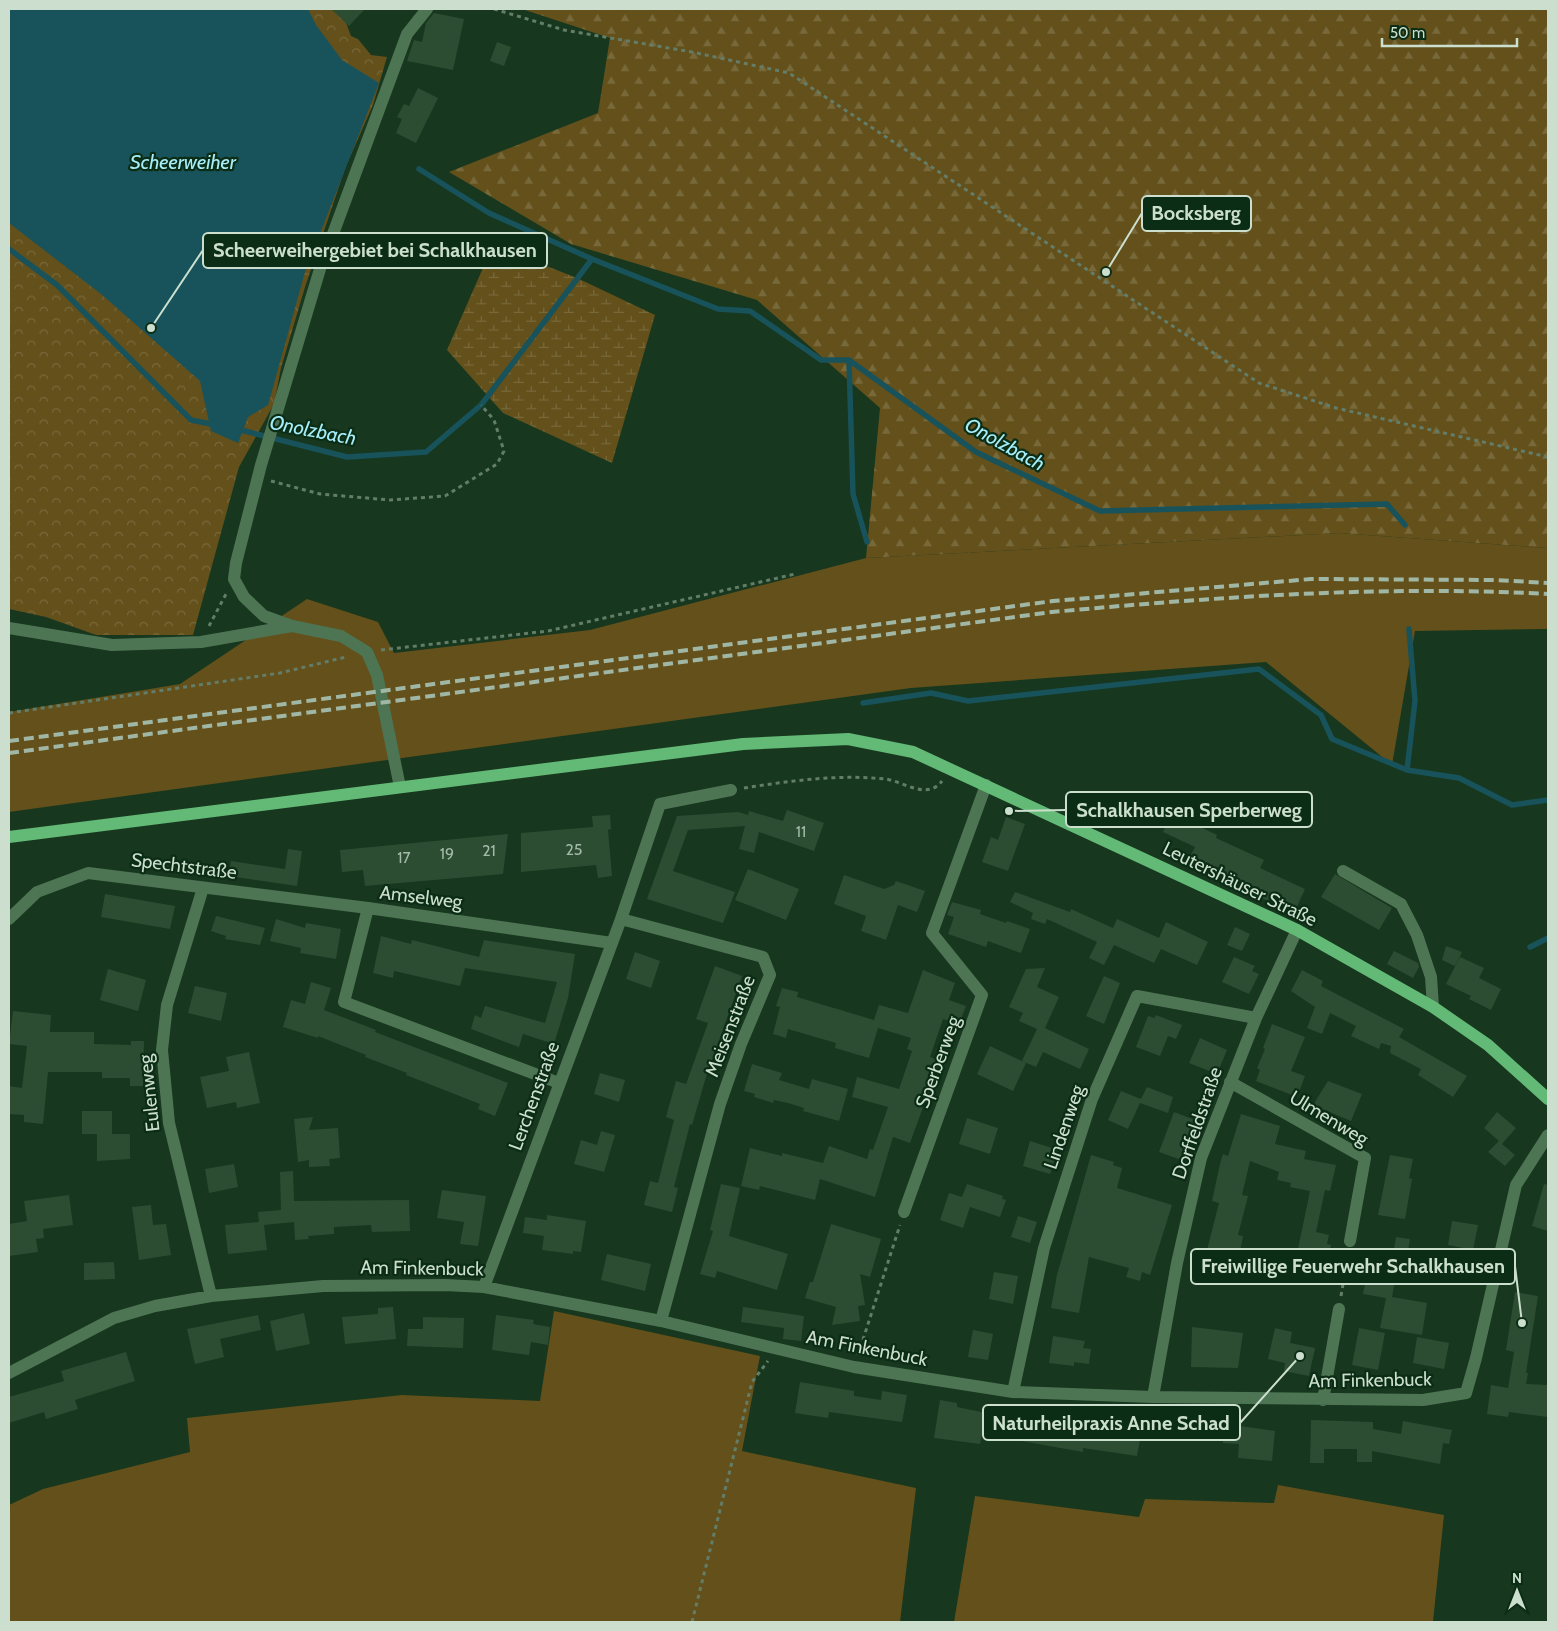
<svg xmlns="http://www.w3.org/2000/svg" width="1557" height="1631" viewBox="0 0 1557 1631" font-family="Cabin,sans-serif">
<defs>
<pattern id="forest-firs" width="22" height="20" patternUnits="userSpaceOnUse" patternTransform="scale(1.25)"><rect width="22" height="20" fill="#63501b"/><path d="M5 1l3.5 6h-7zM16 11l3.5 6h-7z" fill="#78693b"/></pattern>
<pattern id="wetland-marsh" width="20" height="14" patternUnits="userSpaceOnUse" patternTransform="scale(1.25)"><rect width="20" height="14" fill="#63501b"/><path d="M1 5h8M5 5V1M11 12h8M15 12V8" fill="none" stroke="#78693b"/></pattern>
<pattern id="park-crowns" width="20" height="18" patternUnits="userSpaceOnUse" patternTransform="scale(1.25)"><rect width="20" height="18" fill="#63501b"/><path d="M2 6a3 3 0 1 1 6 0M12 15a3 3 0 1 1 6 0" fill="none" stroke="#78693b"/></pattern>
</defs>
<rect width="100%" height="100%" fill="#17371e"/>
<path fill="#63501b" d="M1339 533 1548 548V629L1415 631 1392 765 1266 662 911 688 9 812V712L180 684 307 599 378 622 394 653 590 630 866 558Z
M554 1311 760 1356 742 1451 916 1488 900 1622H9V1505L43 1489 190 1452 187 1418 402 1395 540 1401Z
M1278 1485 1444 1515 1433 1622H954L975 1496 1139 1517 1145 1499 1274 1503Z"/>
<path fill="url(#forest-firs)" d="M522 9H1548V548L1339 533 866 558 880 408 757 300 571 244 449 172 598 113 610 38Z"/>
<path fill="url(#wetland-marsh)" d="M493 245 577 278 655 315 612 463 503 413 447 350Z"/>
<path fill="url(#park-crowns)" d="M9 9H341L351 36 358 39 371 55 387 57 373 105 346 166 305 287 281 368 274 404 239 467 193 635H96L46 617 9 609Z"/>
<path fill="#18535c" d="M9 9H308L316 25 342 60 379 83 305 272 268 405 248 417 238 443 211 431 200 381 101 294 9 223Z"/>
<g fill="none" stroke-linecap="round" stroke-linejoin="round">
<path stroke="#18535c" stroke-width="5.5" d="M419 169 489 213 592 259 718 309 750 311 821 360H849L976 452 1100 511 1387 504 1405 525
M9 249 57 285 191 420 216 425
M849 360 853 494 867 542
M237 429 347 457 426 452 481 405 592 259
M1409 629 1415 701 1407 770 1459 778 1512 805 1548 800
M863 703 931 693 968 701 1259 669 1321 715 1332 739 1407 770
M1530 947 1548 938"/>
</g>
<path fill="#2d4d33" d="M331 9H365L349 26Z
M434 13 464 19 453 70 407 61 414 40 422 42 426 23Z
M497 42 511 47 504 66 490 61Z
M418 88 438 98 416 143 396 133 402 119 397 117 404 104 409 106Z
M1174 808 1197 819 1194 824 1217 835 1216 838 1264 860 1260 868 1305 889 1294 913 1219 878 1221 874 1189 858 1195 847 1163 832Z
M787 810 824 823 814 851 759 832 754 853 739 849 745 826 688 830 673 871 735 892 723 923 647 899 677 816 738 812 748 815 749 811 783 821Z
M610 815 611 829 608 830 612 876 598 878 596 865 521 872V833L593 827 592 816Z
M1006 817 1025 824 1008 871 982 862 991 837 998 840Z
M508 834 503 874 365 886 363 870 342 872 340 850Z
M288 849 302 851 297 886 229 876 231 861 285 869Z
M748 869 799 889 786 920 735 900Z
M1335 874 1392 908 1379 930 1321 897Z
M844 875 884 889 894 885 896 881 925 891 917 912 898 905 886 940 861 931 866 916 834 904Z
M1015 892 1070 912 1071 909 1113 928 1117 919 1159 938 1166 922 1208 942 1197 965 1161 949 1154 963 1114 945 1104 965 1089 958 1097 942 1047 919 1045 924 1031 919 1033 913 1010 902Z
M105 894 175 906 170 929 101 917Z
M952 902 981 910 980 914 1006 923 1007 921 1030 929 1021 953 988 941 986 947 948 934 954 917 947 915Z
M216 916 265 928 260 945 225 939 226 936 211 931Z
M276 919 305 928 306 923 341 929 336 959 300 953 301 948 270 941Z
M1235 927 1250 934 1242 951 1227 945Z
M381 936 411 944 412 940 479 957 484 940 575 954 568 998 554 1044 523 1034 519 1047 471 1029 475 1015 481 1018 485 1006 545 1023 557 982 465 968 460 986 394 971 393 978 373 973Z
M1446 946 1462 952 1455 966 1442 960Z
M1394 951 1418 963 1419 967 1413 978 1387 964Z
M635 952 660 961 651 988 626 979Z
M1234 957 1255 966 1252 971 1259 974 1249 994 1222 982Z
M1460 957 1484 968 1479 978 1501 989 1491 1010 1469 999 1471 996 1446 984Z
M715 966 742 976 706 1077 692 1125 690 1124 674 1187 678 1188 672 1212 644 1205 650 1181 658 1183 674 1120 666 1117 676 1081 686 1084 708 1023 696 1019Z
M1045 968 1037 987 1059 997 1045 1028 1089 1049 1080 1069 1043 1052 1036 1067 1022 1061 1037 1029 1019 1021 1023 1013 1009 1007 1026 969Z
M108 969 146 980 138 1011 100 1000Z
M923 970 955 983 949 1000 966 1006 959 1024 943 1019 930 1057 940 1061 910 1143 893 1137 875 1197 820 1179 815 1200 760 1186 759 1190 741 1186 750 1148 782 1156V1153L823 1163 829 1146 867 1159 870 1149 873 1150 888 1107 852 1097 857 1077 899 1089 912 1051 907 1049 911 1038 878 1028 869 1058 835 1048 836 1043 788 1029 786 1038 773 1034 780 1007 776 1006 782 988 798 992 797 997 874 1020 879 1005 908 1013Z
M1302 970 1323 981 1321 986 1404 1029 1399 1037 1467 1076 1453 1097 1418 1075 1421 1069 1390 1053 1391 1046 1381 1043 1379 1049 1351 1036 1356 1026 1330 1013 1322 1034 1307 1028 1315 1007 1291 991Z
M1104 976 1120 983 1104 1024 1086 1016Z
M311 982 331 988 324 1010 376 1030 375 1032 508 1083 495 1116 478 1109 480 1104 406 1075 407 1073 365 1057 366 1055 318 1036V1038L283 1027 291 1000 305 1004Z
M195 986 227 993 221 1021 188 1013Z
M13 1011 51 1015 50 1032H94V1044L131 1045V1041H144L143 1086H130V1078H102V1072H48L43 1124 24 1122V1115L9 1114V1086L22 1088 27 1046 9 1044Z
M1156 1015 1182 1025 1176 1039 1168 1036 1160 1056 1136 1047 1148 1016 1154 1018Z
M1272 1024 1305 1037 1291 1071 1305 1076 1297 1097 1256 1081 1260 1070 1257 1068 1265 1049 1263 1048Z
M1200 1038 1227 1050 1217 1074 1189 1063Z
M990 1046 1026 1063 1013 1091 977 1074Z
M249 1052 260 1103 237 1108 236 1102 207 1108 200 1077 229 1071 226 1057Z
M752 1064 782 1073 779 1080 809 1089 812 1079 848 1089 839 1121 803 1111 804 1108 788 1103 774 1100 773 1103 754 1097 755 1094 744 1091Z
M600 1073 625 1080 619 1102 594 1094Z
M1328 1081 1362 1094 1351 1121 1313 1105Z
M1147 1087 1173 1097 1168 1113 1140 1103 1128 1129 1108 1120 1121 1091 1141 1099Z
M82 1111H112V1134H130V1159L97 1161V1134H82Z
M1174 1112 1195 1120 1191 1131 1195 1133 1184 1161 1159 1152Z
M1497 1112 1516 1128 1502 1144 1515 1155 1505 1166 1488 1152 1499 1141 1484 1128Z
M1241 1114 1280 1126 1275 1144 1306 1151 1304 1159 1336 1165 1330 1191 1325 1190 1316 1232 1329 1235 1327 1244 1331 1245 1327 1263 1310 1260 1311 1256 1297 1254 1310 1191 1290 1187 1291 1183 1277 1180 1279 1172 1250 1161 1242 1195 1248 1196 1238 1235 1243 1236 1238 1261 1206 1254 1219 1203 1212 1201 1220 1164 1223 1154 1228 1156Z
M313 1117 309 1130 338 1128 340 1158 329 1159 330 1166 309 1167V1160L298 1162 294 1119Z
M967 1118 998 1128 990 1154 959 1144Z
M601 1131 615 1135 604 1172 574 1164 581 1140 597 1145Z
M1030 1141 1058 1150 1050 1174 1023 1166Z
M1091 1155 1114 1162 1113 1165 1122 1168 1117 1188 1172 1205 1150 1275 1142 1272 1140 1281 1126 1277 1129 1268 1089 1257 1079 1313 1051 1308 1057 1275Z
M1390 1155 1413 1159 1409 1178 1412 1179 1405 1219 1378 1215Z
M234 1164 238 1187 209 1193 205 1169Z
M293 1171 294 1201 409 1200 410 1231 372 1232 371 1225 334 1227V1234L308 1236 309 1239 295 1240 294 1222 264 1225 267 1250 228 1254 225 1225 259 1222 258 1212 281 1210 280 1172Z
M721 1184 740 1188 729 1236 788 1254 777 1290 717 1271 715 1278 700 1274 713 1231 710 1230Z
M967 1184 1003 1196 1002 1199 1006 1200 1000 1217 970 1207 963 1228 940 1220 949 1193 962 1197Z
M1544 1184 1548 1185V1231L1532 1226Z
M442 1190 486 1196 478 1246 460 1244 464 1222 437 1218Z
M69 1195 73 1225 43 1229 44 1238 36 1239 38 1252 9 1256V1224L27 1221 24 1201Z
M151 1205 153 1225 166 1224 171 1255 139 1260 132 1207Z
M547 1215 586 1221 581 1252 573 1251V1254L542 1250 544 1236 523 1233 525 1217 547 1220Z
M1018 1216 1037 1222 1030 1243 1011 1237Z
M1452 1221 1478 1225 1473 1250 1448 1245Z
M831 1224 881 1239 870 1277 860 1274 865 1305 858 1306 860 1321 832 1325 836 1307 805 1298 810 1282H813Z
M1396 1237 1410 1239 1407 1256 1393 1254Z
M607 1254 651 1264 645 1291 601 1280Z
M1371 1255 1399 1260 1392 1297 1427 1303 1422 1335 1380 1328 1386 1298 1363 1294Z
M114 1262 115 1279 84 1280V1263Z
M994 1272 1018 1276 1013 1304 989 1299Z
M1515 1292 1538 1296 1526 1373H1528L1526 1384 1548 1385V1417L1509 1412 1508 1417 1487 1414 1491 1385 1508 1388 1514 1352 1506 1350Z
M393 1307 396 1339 345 1344 342 1317 378 1314V1308Z
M743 1307 804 1316 801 1341 783 1339 784 1328 741 1322Z
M304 1313 310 1344 276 1351 270 1321Z
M258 1315 261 1330 220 1339 224 1357 195 1364 187 1329Z
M496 1315 534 1320 533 1324 550 1327 548 1345 531 1342 529 1355 492 1350Z
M423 1317 464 1318 463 1348 407 1346 408 1329H423Z
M1192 1327 1243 1333 1238 1368 1191 1367Z
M1275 1328 1292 1332 1290 1343 1315 1348 1309 1376 1284 1371 1285 1363 1268 1359Z
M1359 1328 1385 1333 1378 1370 1352 1365Z
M973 1330 993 1334 988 1360 968 1357Z
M1053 1336 1085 1341 1083 1348 1091 1349 1089 1364 1074 1362V1366L1049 1363Z
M1417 1337 1449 1343 1444 1369 1413 1363Z
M126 1352 135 1381 75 1400 78 1409 46 1419 44 1412 9 1423V1397L64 1381 61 1371Z
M800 1382 854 1391V1396L881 1400 882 1391 907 1395 902 1422 829 1412 828 1418 795 1413Z
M940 1400 957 1403V1407L986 1413 987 1406 1142 1429 1137 1456 1083 1448V1452L982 1434 980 1444 934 1438Z
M1311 1420 1373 1422V1429L1401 1434 1403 1421 1452 1430 1449 1444 1443 1443 1440 1464 1372 1451V1462H1357V1449H1324V1463H1310Z
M1225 1424 1275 1431 1272 1461 1238 1458 1239 1444 1223 1443Z"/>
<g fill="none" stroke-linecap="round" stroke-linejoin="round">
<path stroke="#637d68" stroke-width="3" stroke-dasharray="4 4" stroke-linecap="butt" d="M494 9 564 30 692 52 789 73 1259 383 1336 408 1548 457
M271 481 320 494 390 500 445 496 497 464 504 451 494 420 481 405
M209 626 226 594
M381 650 548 631 795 574
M9 713 280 673 346 657
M744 788C790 781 838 774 885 779 903 781 927 801 942 781
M1341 1296 1348 1255
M858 1355 900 1225
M692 1622 752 1382 768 1361"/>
<path stroke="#4d7554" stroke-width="12" d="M9 628 112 645 201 642 292 626
M400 787 377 675 367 652 341 636 292 626 264 616 244 597 234 579 236 563 261 465 320 269 407 34 427 9
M1343 871 1401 904 1417 935 1431 977 1433 1007
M203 888 167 1005 162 1050 169 1123 211 1296
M9 919 37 892 88 873 368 908
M1230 1082 1365 1158 1350 1241
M559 1083 344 1002 368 908 612 943
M904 1212 982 995 932 933 986 785
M484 1287 621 919
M661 1321 720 1104 741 1044 770 975 763 957 621 919 660 804 731 790
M9 1373 114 1318 155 1306 211 1296 323 1286 445 1285 484 1287 661 1321 854 1367 1013 1392 1153 1397 1423 1400 1466 1393 1476 1358 1516 1185 1548 1135
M1013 1392 1044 1248 1092 1099 1137 996 1256 1018
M1153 1397 1177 1263 1201 1158 1256 1018 1297 930
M1323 1400 1339 1309"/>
<path stroke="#63b976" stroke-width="12" d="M9 837 743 744 848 739 913 752 1297 930 1433 1007 1488 1045 1548 1099"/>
<path stroke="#a1b7a5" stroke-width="4" stroke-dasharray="10 5" stroke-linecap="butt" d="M9 741 1053 601 1311 579 1496 580 1548 583
M9 753 1052 612C1217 597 1382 585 1548 594"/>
</g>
<g text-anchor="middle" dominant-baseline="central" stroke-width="4.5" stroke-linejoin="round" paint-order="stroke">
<g font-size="16" fill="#a4baa8">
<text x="801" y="831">11</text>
<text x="574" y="849">25</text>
<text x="489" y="850">21</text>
<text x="447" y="853">19</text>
<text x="404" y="857">17</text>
</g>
<g font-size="19" fill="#ccdfcf" stroke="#0c2d15">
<text transform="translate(184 866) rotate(7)">Spechtstraße</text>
<text transform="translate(1240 884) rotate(26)">Leutershäuser Straße</text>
<text transform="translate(421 897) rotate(7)">Amselweg</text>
<text transform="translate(730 1026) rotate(-69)">Meisenstraße</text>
<text transform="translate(938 1062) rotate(-70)">Sperberweg</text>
<text transform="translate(149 1093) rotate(-96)">Eulenweg</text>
<text transform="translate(534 1096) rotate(-70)">Lerchenstraße</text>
<text transform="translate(1329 1118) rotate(31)">Ulmenweg</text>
<text transform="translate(1197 1123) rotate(-71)">Dorffeldstraße</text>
<text transform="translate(1064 1127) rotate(-71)">Lindenweg</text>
<text transform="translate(422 1268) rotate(1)">Am Finkenbuck</text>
<text transform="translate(867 1348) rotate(11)">Am Finkenbuck</text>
<text transform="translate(1370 1380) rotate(-1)">Am Finkenbuck</text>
</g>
<g font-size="20" font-style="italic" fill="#a6eefa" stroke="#0c2d15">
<text x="183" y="162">Scheerweiher</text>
<text transform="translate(313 430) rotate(11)">Onolzbach</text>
<text transform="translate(1005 444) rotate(29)">Onolzbach</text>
</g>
</g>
<path fill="none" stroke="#ccdfcf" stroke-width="2" d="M1106 272L1142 213M151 328L203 250M1009 811L1066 810M1522 1323L1515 1266M1300 1356L1240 1423"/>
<g fill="#ccdfcf" stroke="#0c2d15" stroke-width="2">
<circle cx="1106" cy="272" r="5"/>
<circle cx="151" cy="328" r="5"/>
<circle cx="1009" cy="811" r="5"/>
<circle cx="1522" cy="1323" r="5"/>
<circle cx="1300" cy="1356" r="5"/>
</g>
<g fill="#0c2d15" stroke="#ccdfcf" stroke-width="2">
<rect x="1142" y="196" width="109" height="35" rx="5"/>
<rect x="203" y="233" width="344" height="35" rx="5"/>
<rect x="1066" y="792" width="246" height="35" rx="5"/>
<rect x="1191" y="1249" width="324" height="35" rx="5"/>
<rect x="983" y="1405" width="257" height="35" rx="5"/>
</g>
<g font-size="20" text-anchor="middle" font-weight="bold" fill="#ccdfcf">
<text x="1196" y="220">Bocksberg</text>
<text x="375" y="257">Scheerweihergebiet bei Schalkhausen</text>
<text x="1189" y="817">Schalkhausen Sperberweg</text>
<text x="1353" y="1273">Freiwillige Feuerwehr Schalkhausen</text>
<text x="1111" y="1430">Naturheilpraxis Anne Schad</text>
</g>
<rect width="1557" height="1631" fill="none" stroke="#ccdfcf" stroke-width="20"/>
<g transform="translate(1517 1591)" stroke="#0c2d15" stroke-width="4" paint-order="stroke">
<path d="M0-4L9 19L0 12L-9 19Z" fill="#ccdfcf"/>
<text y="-8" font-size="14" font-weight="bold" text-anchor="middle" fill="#ccdfcf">N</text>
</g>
<path d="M1382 38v8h135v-8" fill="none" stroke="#ccdfcf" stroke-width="2.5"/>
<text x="1390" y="38" font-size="15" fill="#ccdfcf" stroke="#0c2d15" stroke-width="4" paint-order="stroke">50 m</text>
</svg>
